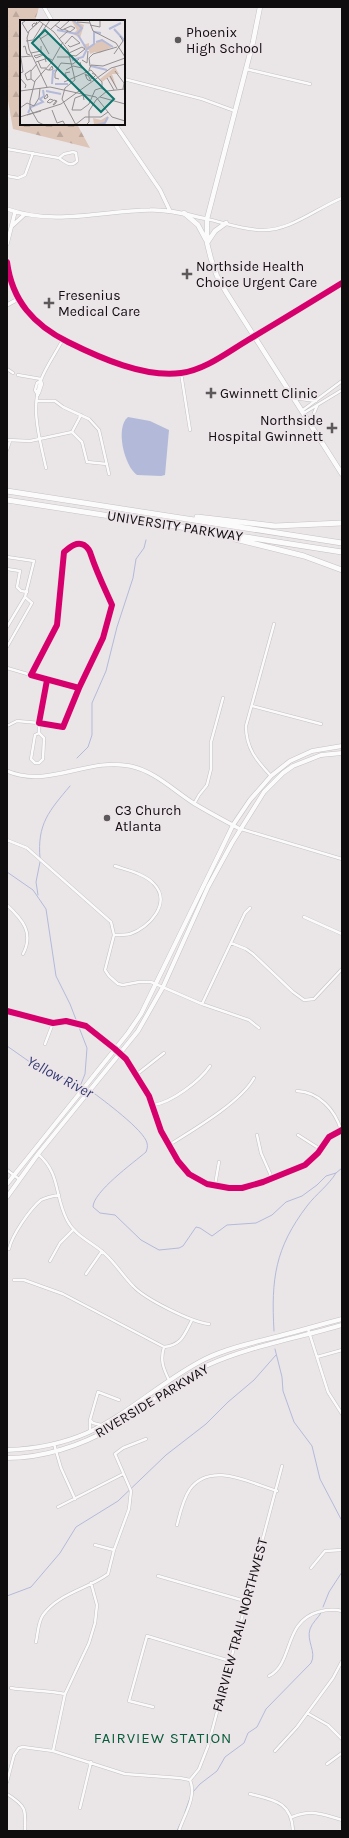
<svg xmlns="http://www.w3.org/2000/svg" width="349" height="1838" viewBox="0 0 349 1838" font-family="Karla,sans-serif">
<defs>
<pattern id="forest-firs" width="22" height="20" patternUnits="userSpaceOnUse"><rect width="22" height="20" fill="#ddc5b8"/><path d="M5 1l3.5 6h-7zM16 11l3.5 6h-7z" fill="#bda89d"/></pattern>
</defs>
<rect width="100%" height="100%" fill="#eae6e8"/>
<path fill="url(#forest-firs)" d="M7 7H39L35 21H21V124H77L90 148 13 129 7 95Z"/>
<path fill="#b3b9d9" d="M128 417 150 421 169 430 165 475 161 476 137 475C124 466 115 427 128 417Z"/>
<g fill="none" stroke-linecap="round" stroke-linejoin="round">
<path stroke="#b3b9d9" stroke-width="1" d="M77 758 88 747 92 735V703L106 671 117 627 133 578 136 559 144 548 146 540
M40 858C37 824 49 811 70 786
M7 872 33 890 46 909 56 976 70 1004 87 1048 85 1074 81 1084
M38 895 36 882 40 862
M7 1046 37 1067 83 1086
M91 1091C103 1100 144 1130 147 1143 148 1147 147 1149 146 1152 133 1163 93 1192 93 1207L100 1213 115 1215 141 1240 159 1250 179 1248 183 1246 196 1227 200 1228 212 1236 227 1225 256 1223 272 1215 286 1202 302 1196 317 1185 326 1176 336 1173 342 1168
M274 1331C271 1279 275 1248 307 1206 316 1194 328 1186 336 1173
M275 1349 282 1377 283 1391 294 1422 312 1446 320 1479 342 1521
M7 1596 31 1587 60 1553 76 1527 118 1501 166 1455 206 1424 228 1402 254 1380 276 1355
M323 1607 329 1592 342 1572
M193 1792 200 1784 217 1771 225 1757 244 1743 248 1733 257 1727 266 1709 311 1663C317 1652 306 1641 310 1629 312 1623 318 1618 321 1613
M185 1812 190 1798
M177 1831 180 1824"/>
<defs>
<path id="minor" d="M246 69 310 84
M124 79 202 99 235 111
M7 149 59 158
M73 152 76 153 77 161C71 168 65 162 59 158L64 154Z
M7 176 18 178 25 175 33 153
M207 219C225 223 244 230 262 230 290 231 317 208 342 198
M7 369 13 373
M181 373 190 430
M18 375 41 379
M39 393 42 384 41 381
M38 395 35 390 37 383 40 381
M294 398 316 401
M37 401H55L63 407 89 419 99 430 109 474
M303 410 342 381
M304 413 342 390
M81 415 72 432 82 442 87 462 107 464
M312 426 314 413 317 406
M7 440 30 441 72 432
M7 450 10 441
M46 468C40 440 30 409 41 380 46 366 56 353 63 339
M7 557 34 561 25 597 7 627
M7 569 20 571 17 587 21 591 27 592
M7 647 32 603 25 597
M7 668 31 675
M47 680 39 723 63 727 79 688 103 638 112 605C104 587 97 573 91 555 90 551 87 547 84 545 76 541 69 548 64 552L57 625 31 675 79 688
M252 706 321 724
M7 726 17 721 39 723V733L44 738 43 759 39 763H35L31 759 35 735 39 733
M271 776C256 760 246 748 246 726L274 624
M194 804 199 795 207 785 211 769V742L223 698
M241 829 342 859
M7 840 27 848 111 922 114 935 105 970 109 976 118 984 123 985 139 982H151L202 1004 249 1020 259 1028
M7 905C23 920 34 933 23 954
M304 917 342 934
M114 935C119 935 125 935 130 934 149 928 172 903 154 884 145 874 127 870 115 866
M231 943 246 949 253 954 293 992 304 1000 314 999 342 969
M202 1004 245 913 250 908
M7 1011 53 1023 66 1021 86 1026 115 1049 126 1059 149 1096 161 1131 178 1161 189 1174 207 1184 229 1188H242L263 1182 305 1165 318 1153 329 1137 342 1130
M45 1044 53 1023
M136 1075 164 1053
M297 1091C319 1092 335 1110 341 1130
M153 1105C171 1103 200 1081 210 1066
M257 1135 261 1153 272 1178
M298 1135 320 1149
M169 1145C193 1130 241 1102 254 1078
M38 1154C61 1174 54 1195 67 1220 75 1236 92 1242 105 1254 116 1264 123 1276 133 1286 145 1299 191 1322 209 1324
M7 1170 19 1179
M215 1185 219 1162
M9 1249C12 1235 30 1209 41 1200 47 1197 53 1196 59 1195
M50 1261 60 1243 73 1230
M86 1274 102 1251
M14 1280H24L63 1294 164 1347C182 1345 184 1335 192 1320
M308 1329 328 1392 342 1414
M164 1347C160 1360 163 1368 169 1380
M317 1357 342 1350
M90 1420 93 1423 101 1425
M90 1431V1420L98 1392 119 1400
M54 1444 61 1468 75 1499
M58 1507 123 1474
M177 1525C180 1513 183 1499 190 1489 211 1461 250 1483 277 1491
M95 1545 114 1550
M311 1568 325 1551 342 1550
M158 1576 245 1601
M36 1642C38 1633 38 1622 43 1615 59 1593 88 1589 108 1574L114 1550 129 1509 131 1491 115 1454 123 1448 146 1439
M269 1676C294 1663 283 1622 318 1612 325 1610 334 1609 342 1611
M11 1688C30 1691 46 1690 65 1694
M153 1707 129 1701 147 1636 230 1661
M307 1713 328 1725 342 1739
M53 1751 65 1694 89 1643 95 1623 97 1605 91 1583
M275 1751 297 1727 333 1678 342 1661
M327 1764 342 1753
M190 1780 199 1769 208 1746 282 1466
M7 1782 14 1755 19 1748 23 1747 53 1751 125 1774 180 1778 190 1780C197 1797 184 1815 179 1831
M7 1794C26 1806 26 1809 25 1831
M250 1794C274 1800 292 1802 293 1831
M80 1808 91 1762
M292 1817C314 1809 321 1814 342 1820"/>
<path id="tertiary" d="M44 7 52 21
M115 124 160 190 170 211
M7 209C55 226 101 211 150 210 169 209 188 215 207 219
M12 226 25 214
M7 244 15 212
M7 262C12 301 34 325 68 342 100 358 145 378 181 373 205 370 228 352 248 340 280 321 311 302 342 283
M7 305 18 299
M7 771C48 789 88 757 130 766 155 771 174 791 195 804 210 813 225 821 240 829"/>
<path id="secondary" d="M7 1184 128 1033 141 1014 221 850 233 825 250 800 271 776 290 761 312 751 342 746
M7 1197 38 1154 138 1031 163 987 208 887 232 843 264 792 283 773 293 766 321 755 342 753
M7 1450C34 1449 62 1444 87 1433 129 1414 163 1380 205 1359 230 1347 257 1342 283 1335 303 1330 322 1324 342 1319
M7 1458C42 1458 81 1446 111 1428 145 1409 173 1381 208 1365 250 1346 298 1338 342 1325"/>
<path id="primary" d="M260 7 253 42 207 219V243L211 259 217 276 226 292 342 474
M184 213 198 225 206 240
M207 243 215 231 226 223"/>
<path id="motorway" d="M7 491 342 543
M7 500 342 552
M197 517 275 526 342 523
M235 539 304 556 342 570"/>
</defs>
<use href="#minor" stroke="#c5c2c4" stroke-width="3.5"/>
<use href="#tertiary" stroke="#c5c2c4" stroke-width="4.5"/>
<use href="#secondary" stroke="#c5c2c4" stroke-width="5"/>
<use href="#primary" stroke="#c5c2c4" stroke-width="5.5"/>
<use href="#motorway" stroke="#c5c2c4" stroke-width="6"/>
<use href="#minor" stroke="#fcfbfc" stroke-width="2.5"/>
<use href="#tertiary" stroke="#fcfbfc" stroke-width="3.5"/>
<use href="#secondary" stroke="#fcfbfc" stroke-width="4"/>
<use href="#primary" stroke="#fcfbfc" stroke-width="4.5"/>
<use href="#motorway" stroke="#fcfbfc" stroke-width="5"/>
<defs>
<path id="cycleway" d="M7 262C12 301 34 325 68 342 100 358 145 378 181 373 205 370 228 352 248 340 280 321 311 302 342 283
M47 680 39 723 63 727 79 688 103 638 112 605C104 587 97 573 91 555 90 551 87 547 84 545 76 541 69 548 64 552L57 625 31 675 79 688
M7 1011 53 1023 66 1021 86 1026 115 1049 126 1059 149 1096 161 1131 178 1161 189 1174 207 1184 229 1188H242L263 1182 305 1165 318 1153 329 1137 342 1130"/>
</defs>
<use href="#cycleway" stroke="#ece4e8" stroke-width="8"/>
<use href="#cycleway" stroke="#d6006c" stroke-width="6"/>
</g>
<g fill="#5c595b" stroke="#ece4e8" stroke-width="1.5">
<circle cx="178" cy="40" r="4"/>
<path d="M185 268h4v4h4v4h-4v4h-4v-4h-4v-4h4z"/>
<path d="M47 297h4v4h4v4h-4v4h-4v-4h-4v-4h4z"/>
<path d="M209 387h4v4h4v4h-4v4h-4v-4h-4v-4h4z"/>
<path d="M330 422h4v4h4v4h-4v4h-4v-4h-4v-4h4z"/>
<circle cx="107" cy="818" r="4"/>
</g>
<g text-anchor="middle" dominant-baseline="central" stroke-width="3.5" stroke-linejoin="round" paint-order="stroke">
<g font-size="14" fill="#100d0f" stroke="#ece4e8" text-anchor="start">
<text x="186" y="32">Phoenix<tspan x="186" dy="16">High School</tspan></text>
<text x="196" y="266">Northside Health<tspan x="196" dy="16">Choice Urgent Care</tspan></text>
<text x="58" y="295">Fresenius<tspan x="58" dy="16">Medical Care</tspan></text>
<text x="220" y="393">Gwinnett Clinic</text>
<text x="323" y="420" text-anchor="end">Northside<tspan x="323" dy="16">Hospital Gwinnett</tspan></text>
<text x="115" y="810">C3 Church<tspan x="115" dy="16">Atlanta</tspan></text>
</g>
<g font-size="14" fill="#100d0f" stroke="#ece4e8">
<text transform="translate(175 526) rotate(9)">UNIVERSITY PARKWAY</text>
<text transform="translate(152 1401) rotate(-31)">RIVERSIDE PARKWAY</text>
<text transform="translate(240 1625) rotate(-75)">FAIRVIEW TRAIL NORTHWEST</text>
</g>
<g font-size="15" font-style="italic" fill="#313a72" stroke="#ece4e8">
<text transform="translate(60 1077) rotate(28)">Yellow River</text>
</g>
<g font-size="15" letter-spacing="1" fill="#055f39" stroke="#ece4e8">
<text x="163" y="1738">FAIRVIEW STATION</text>
</g>
</g>
<g transform="translate(20 20)">
<rect width="105" height="105" fill="#eae6e8"/>
<path d="M51 0 64 5 60 18 53 14 57 10ZM82 19 92 27 80 33 75 32 70 34 69 30H65L63 25 69 23V27ZM95 47 99 54H105H92L97 69 89 57 82 62 80 59ZM88 96 84 105 74 104 73 98 81 100Z" fill="#ddc5b8"/>
<path fill="none" stroke="#b3b9d9" stroke-width="2" d="M53 0 62 8 57 14M89 9 101 3M94 9 105 21M37 10 57 14M58 15 66 28M76 22 82 20 93 27M52 40 63 37 67 29 74 24V12L81 13M71 46 87 50M32 64 33 51 37 50M35 64H48M26 71 41 74M8 93 11 87 23 82 20 79 24 76 23 70M76 105 85 103 88 97"/>
<path fill="none" stroke="#938f91" stroke-width="1" d="M18 0 34 12 48 30 55 60 45 68 42 79 56 105M21 0 9 11 7 18 9 29 27 67M69 0 73 11 96 23 105 37M5 1 2 3 8 13M57 2 70 3M16 5V4L14 3 12 5 13 7 17 3 16 2M35 5 42 10 51 6 55 8 50 12 44 9M70 5 80 7V0M31 9 41 0M40 9 50 0M20 19 28 14 23 9M39 19 48 11M6 21 13 20 23 4M45 24 52 16 60 23 50 27 48 25M3 27 5 26 7 34 10 35M11 33 21 31V26M29 34 19 16 30 0M94 34 103 21 100 16M23 35 16 38 14 36 22 34 25 37 26 42M49 35 56 36 65 29 62 27 49 33M0 37 12 36M37 37H50M62 40 67 43 68 31M18 41 21 48H26M16 42 28 38 32 40M70 46 69 38 73 34 97 27M26 49 28 50H31L33 49 32 46 29 50M46 50 53 46 62 48 60 42M69 50 71 45 83 46 105 38M95 51 104 63 103 69M0 53 3 52 1 38M69 54 72 59 76 55 72 53M66 56 68 55 71 61 68 60 67 59 65 54 67 55M90 56 97 69M0 58 6 65 5 68M87 58 94 70M11 59 7 60 5 54 11 50M39 59 35 58V53L41 43 53 44 59 39M48 60 45 53 50 52M15 62 11 59V51L17 44M44 62 71 50 82 62V68M0 71 30 67 76 77 92 97 105 101M27 74 28 77 25 79 24 78ZM80 77 105 84M33 80 30 79 27 82 30 83 34 80 37 81 35 84 33 85 36 81M0 88 7 83 14 86 19 78 20 68M32 90 37 103 43 101 45 105M52 90H61L69 84 75 70 81 68 86 71M52 90 55 78 63 75 64 80M7 95 21 91M0 97 41 84 91 48 105 44M24 105 18 102 10 88V81L15 61 31 43 43 22M55 105 65 97H81L88 92M66 105 69 102V91L76 80 87 71 105 69"/>
<path fill="#0f766e" fill-opacity="0.15" stroke="#0f766e" stroke-width="2" d="M25 10 94 79 81 92 12 23Z"/>
<rect width="105" height="105" fill="none" stroke="#100d0f" stroke-width="2"/>
</g>
<rect width="349" height="1838" fill="none" stroke="#100d0f" stroke-width="16"/>
</svg>
